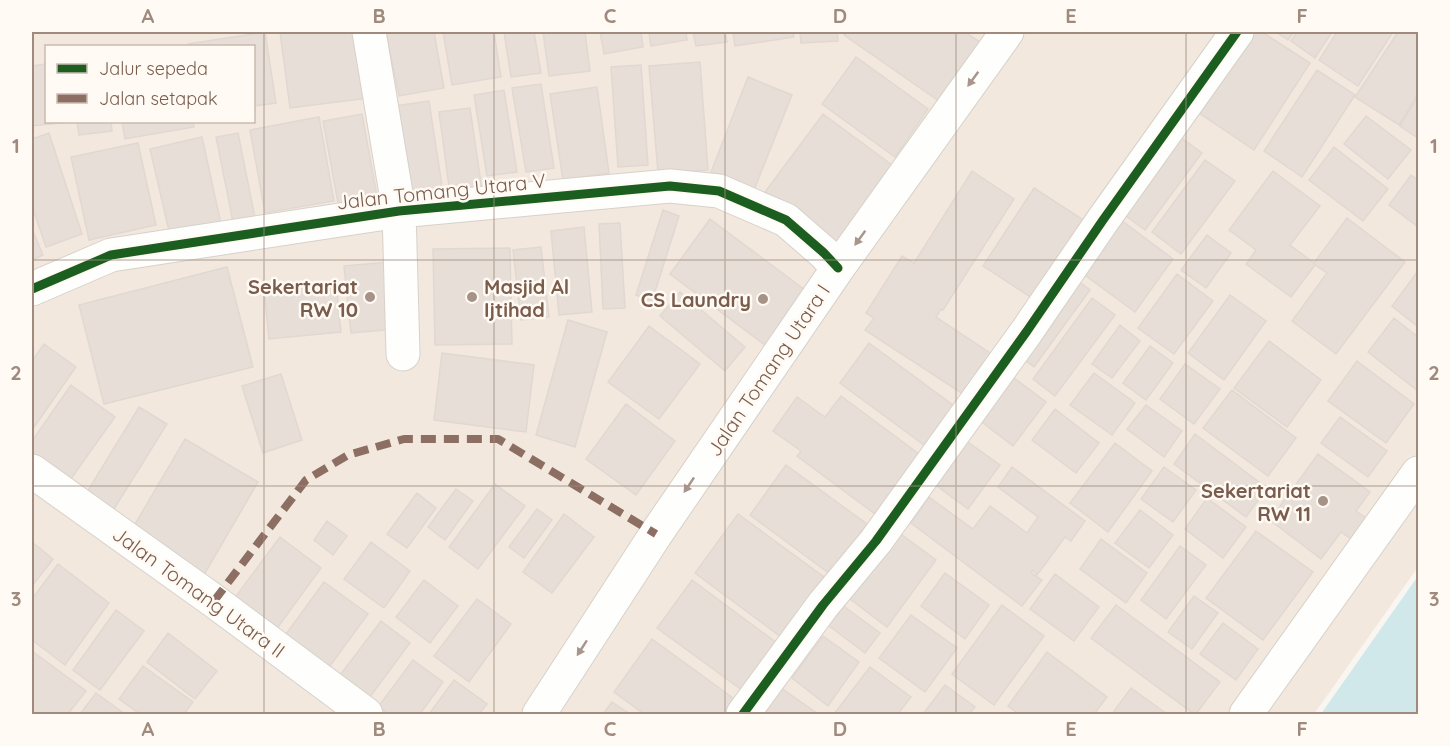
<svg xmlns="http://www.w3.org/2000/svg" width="1450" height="746" viewBox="0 0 1450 746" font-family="Quicksand,sans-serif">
<rect width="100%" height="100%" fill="#f9f5f0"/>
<path fill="#f2e8de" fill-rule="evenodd" d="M32 32H1418V567L1314 714H32ZM46 46H254V122H46Z"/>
<path fill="#d0e8ea" d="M1418 576V714H1321Z"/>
<path fill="#e6ded7" stroke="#e2d8d2" stroke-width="1.5" d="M265 32 276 103 254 106V46H188V44Z
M280 32H359L368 98 290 108Z
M386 32H434L444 88 399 96Z
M443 32H494L501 77 452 85Z
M504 32H534L541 73 511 77Z
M543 32H585L590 71 549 76Z
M600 32H641L643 47 604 54Z
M649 32H686L687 40 651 46Z
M693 32H725L727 42 696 46Z
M733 32H793L794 37 735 46Z
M800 32H837L838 41 801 43Z
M846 32H965L987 47 946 106 844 35Z
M1248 32H1262L1310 63 1254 150 1196 111Z
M1276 32H1294L1288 40Z
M1297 32H1332L1315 58 1291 41Z
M1337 32H1393L1358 86 1319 60Z
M1398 32H1418V94L1399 125 1355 97Z
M856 57 928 109 895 157 822 104Z
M700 62 708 170 658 173 649 66Z
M46 64V122H69L32 126V66Z
M641 65 648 165 618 167 611 67Z
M1317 70 1355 95 1302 177 1264 151Z
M748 77 792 95 754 190 711 172Z
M541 84 554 168 526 172 512 88Z
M597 87 609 173 563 180 550 94Z
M504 90 517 172 487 176 474 95Z
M1418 96V138L1400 126Z
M429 101 444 199 411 204 395 106Z
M470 108 482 190 450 194 439 112Z
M362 114 377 196 338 203 323 121Z
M823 114 896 168 838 247 765 192Z
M1366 116 1411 150 1388 179 1344 144Z
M319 117 334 201 265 213 250 130Z
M77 122H111L112 131 79 135Z
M122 122H193L194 127 125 139Z
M1172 131 1202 153 1145 230 1115 208Z
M49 133 82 234 46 247 32 206V139Z
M238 133 255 218 233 222 216 137Z
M202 137 221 224 170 235 150 149Z
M138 143 156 225 89 240 71 157Z
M1334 147 1388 189 1363 221 1309 180Z
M1205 160 1235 181 1181 254 1152 232Z
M972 171 1014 199 943 310 941 309 936 317 996 357 969 398 865 330 874 318 866 313 902 256 914 263Z
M1273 171 1320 206 1290 245 1314 263 1347 218 1405 262 1336 354 1292 321 1327 273 1315 265 1291 297 1246 264 1256 250 1229 230Z
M1411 175 1418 180V224L1417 226 1389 205Z
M1034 188 1088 223 1038 302 983 266Z
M663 210 679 216 652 301 636 295Z
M1113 214 1173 259 1135 312 1074 267Z
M710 219 813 296 773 351 670 274Z
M620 223 625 308 603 309 599 224Z
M584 227 592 312 559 315 551 231Z
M32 229 43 255 32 260Z
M1207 235 1231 253 1206 288 1181 270Z
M541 247 549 317 521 320 513 250Z
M510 248 512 344 435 345 433 249Z
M389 262 396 329 351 333 344 266Z
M227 267 253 367 104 404 79 305Z
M1418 271V327L1392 306Z
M1177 274 1213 301 1174 354 1138 328Z
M1074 278 1090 290 1034 367 1018 355Z
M336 282 341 332 269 339 264 289Z
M680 292 745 347 725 371 660 316Z
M1230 295 1266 321 1224 380 1188 353Z
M1092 298 1115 315 1055 396 1033 379Z
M1394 318 1418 337V391L1368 352Z
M568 320 607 332 575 447 536 435Z
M1120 325 1140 341 1112 378 1092 364Z
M649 326 700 364 659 419 608 382Z
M1269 341 1321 380 1287 427 1234 388Z
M869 343 961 411 932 451 840 383Z
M44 344 76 367 32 430V361Z
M1150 346 1173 363 1146 400 1123 383Z
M442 353 534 365 526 432 434 420Z
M1357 361 1414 404 1386 443 1328 401Z
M1185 364 1220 389 1194 424 1160 399Z
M1006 372 1046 402 1013 446 974 416Z
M1094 373 1135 403 1112 435 1070 405Z
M281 374 302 440 263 453 242 386Z
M71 385 115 417 63 490 32 466V441Z
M1232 390 1296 438 1268 476 1203 428Z
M841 396 927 460 883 520 797 456 801 451 773 431 797 397 825 417Z
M626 404 675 441 636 495 586 459Z
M1146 405 1182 431 1164 457 1127 429Z
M139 407 167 424 114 509 87 492Z
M1055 409 1099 443 1076 473 1032 440Z
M1340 417 1387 451 1368 477 1321 443Z
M1195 434 1267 488 1246 517 1174 464Z
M185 439 258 482 201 580 128 536Z
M965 440 1000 465 968 509 933 483Z
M1115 443 1152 471 1108 532 1070 503Z
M1318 454 1370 492 1356 511 1375 524 1360 545 1341 532 1321 559 1270 520Z
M786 465 867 524 830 574 750 515Z
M1012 467 1085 521 1071 541 1065 537 1037 575 1033 570 1031 573 1042 580 1022 606 911 523 929 497 973 529 990 506 1027 533 1038 517 998 487Z
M1164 467 1196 490 1173 522 1141 499Z
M495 484 525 506 478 569 449 547Z
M456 489 473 501 445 540 428 527Z
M417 493 436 508 407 548 387 534Z
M1207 498 1246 527 1223 558 1185 529Z
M537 509 552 520 524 558 509 547Z
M1140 510 1173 535 1149 568 1115 543Z
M564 514 594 537 552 593 523 572Z
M738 514 824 577 781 637 695 573Z
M327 521 347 536 333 555 314 540Z
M1256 531 1313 572 1263 640 1206 598Z
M898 532 936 560 887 627 850 599Z
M280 537 321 568 270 638 228 607Z
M1101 539 1147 573 1126 603 1080 569Z
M32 542 53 559 32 586Z
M371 542 410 571 384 608 344 579Z
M1180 546 1206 565 1166 619 1141 600Z
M58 564 109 603 65 665 32 640V599Z
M945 573 989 605 965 639 921 606Z
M1055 574 1099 607 1074 641 1030 609Z
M424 580 458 606 430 643 396 617Z
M692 580 781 646 746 693 657 628Z
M324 582 368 614 322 677 278 645Z
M1194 596 1218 613 1192 649 1168 632Z
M477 599 511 624 469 682 434 656Z
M842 605 880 633 865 653 828 625Z
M1002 605 1044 636 994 705 952 674Z
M1116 605 1220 682 1196 714H1194L1091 638Z
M116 610 144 631 100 690 73 670Z
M911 615 957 648 925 692 879 658Z
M381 621 410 643 364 705 334 683Z
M1223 623 1258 649 1236 680 1200 654Z
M168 633 217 671 195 699 147 662Z
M823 636 859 662 828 706 792 678Z
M652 639 737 701 728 714H644L614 692Z
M32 651 86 691 68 714H32Z
M1047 652 1107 697 1094 714H1019L1008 706Z
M413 660 443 682 420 714H389L378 707Z
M143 666 193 702 184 714H140L119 699Z
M870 667 911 697 898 714H834Z
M454 680 487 704 479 714H429Z
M777 685 818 714H755Z
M945 685 975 707 969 714H923Z
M1131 688 1167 714H1112Z
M96 693 125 714H80Z
M612 702 630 714H603Z"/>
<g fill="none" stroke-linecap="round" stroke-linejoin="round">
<defs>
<path id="minor" d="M369 32 399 211 403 354
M32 289 111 255 399 211 670 186 719 191 786 220 824 253 838 268
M32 471 214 601 366 714
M539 714 656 534 838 268 1007 32
M743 714 823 605 876 541 1027 331 1103 220 1237 32
M1246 714 1418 473"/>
</defs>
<use href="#minor" stroke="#d7d1cb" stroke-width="35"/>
<use href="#minor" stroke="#fefefd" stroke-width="33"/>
<path stroke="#8d6e63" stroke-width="8" stroke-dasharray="15 8" stroke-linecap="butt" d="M214 601 306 480 348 455 404 439H498L656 534"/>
<defs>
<path id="cycleway" d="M32 289 111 255 399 211 670 186 719 191 786 220 824 253 838 268
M743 714 823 605 876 541 1027 331 1103 220 1237 32"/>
</defs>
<use href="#cycleway" stroke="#fffaf3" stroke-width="13"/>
<use href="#cycleway" stroke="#1b5e20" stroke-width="9"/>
</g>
<defs><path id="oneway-solid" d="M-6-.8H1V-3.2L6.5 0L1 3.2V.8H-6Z" transform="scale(1.5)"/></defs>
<g fill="#a8958b">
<use href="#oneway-solid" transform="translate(973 79) rotate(126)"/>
<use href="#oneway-solid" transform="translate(860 238) rotate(126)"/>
<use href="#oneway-solid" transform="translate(689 485) rotate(124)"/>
<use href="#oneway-solid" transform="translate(582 648) rotate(123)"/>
</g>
<path fill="none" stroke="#9f8a7d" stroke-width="1.5" stroke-opacity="0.55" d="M264 32V714M494 32V714M725 32V714M956 32V714M1186 32V714M32 260H1418M32 486H1418"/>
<g fill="#a69286" stroke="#fffaf3" stroke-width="2">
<circle cx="370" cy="297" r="6"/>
<circle cx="472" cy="297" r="6"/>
<circle cx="763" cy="299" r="6"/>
<circle cx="1323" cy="501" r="6"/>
</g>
<g text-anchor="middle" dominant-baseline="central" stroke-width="5" stroke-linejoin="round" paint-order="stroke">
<g font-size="20" fill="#7a5c4d" stroke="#fffaf3">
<text transform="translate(441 191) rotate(-6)">Jalan Tomang Utara V</text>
<text transform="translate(768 370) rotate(-56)">Jalan Tomang Utara I</text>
<text transform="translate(199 592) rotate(36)">Jalan Tomang Utara II</text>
</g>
<g font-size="20" font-weight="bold" fill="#7a5c4d" stroke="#fffaf3" text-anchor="end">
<text x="358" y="286">Sekertariat<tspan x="358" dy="23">RW 10</tspan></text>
<text x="484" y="286" text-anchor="start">Masjid Al<tspan x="484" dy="23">Ijtihad</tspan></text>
<text x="751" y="299">CS Laundry</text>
<text x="1311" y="490">Sekertariat<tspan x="1311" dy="23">RW 11</tspan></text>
</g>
</g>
<rect width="1450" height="746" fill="none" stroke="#fffaf3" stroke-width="66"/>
<rect x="45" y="45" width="210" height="78" fill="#fffaf3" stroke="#cabbb1" stroke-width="1.5"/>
<rect x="57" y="64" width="30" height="9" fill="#1b5e20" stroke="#cabbb1" stroke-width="1.5"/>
<text x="99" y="75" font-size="18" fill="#7a5c4d">Jalur sepeda</text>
<rect x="57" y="94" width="30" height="9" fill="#8d6e63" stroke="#cabbb1" stroke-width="1.5"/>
<text x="99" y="105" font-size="18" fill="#7a5c4d">Jalan setapak</text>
<rect x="33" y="33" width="1384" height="680" fill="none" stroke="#9f8a7d" stroke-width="2"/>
<g font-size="20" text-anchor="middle" font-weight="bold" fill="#9f8a7d">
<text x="148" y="23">A</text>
<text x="379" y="23">B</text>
<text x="610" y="23">C</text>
<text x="840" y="23">D</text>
<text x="1071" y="23">E</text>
<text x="1302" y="23">F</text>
<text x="16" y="153">1</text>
<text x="1434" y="153">1</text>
<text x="16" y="380">2</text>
<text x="1434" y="380">2</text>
<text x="16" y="606">3</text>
<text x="1434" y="606">3</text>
<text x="148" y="736">A</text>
<text x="379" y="736">B</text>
<text x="610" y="736">C</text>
<text x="840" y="736">D</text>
<text x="1071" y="736">E</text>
<text x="1302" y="736">F</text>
</g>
</svg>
